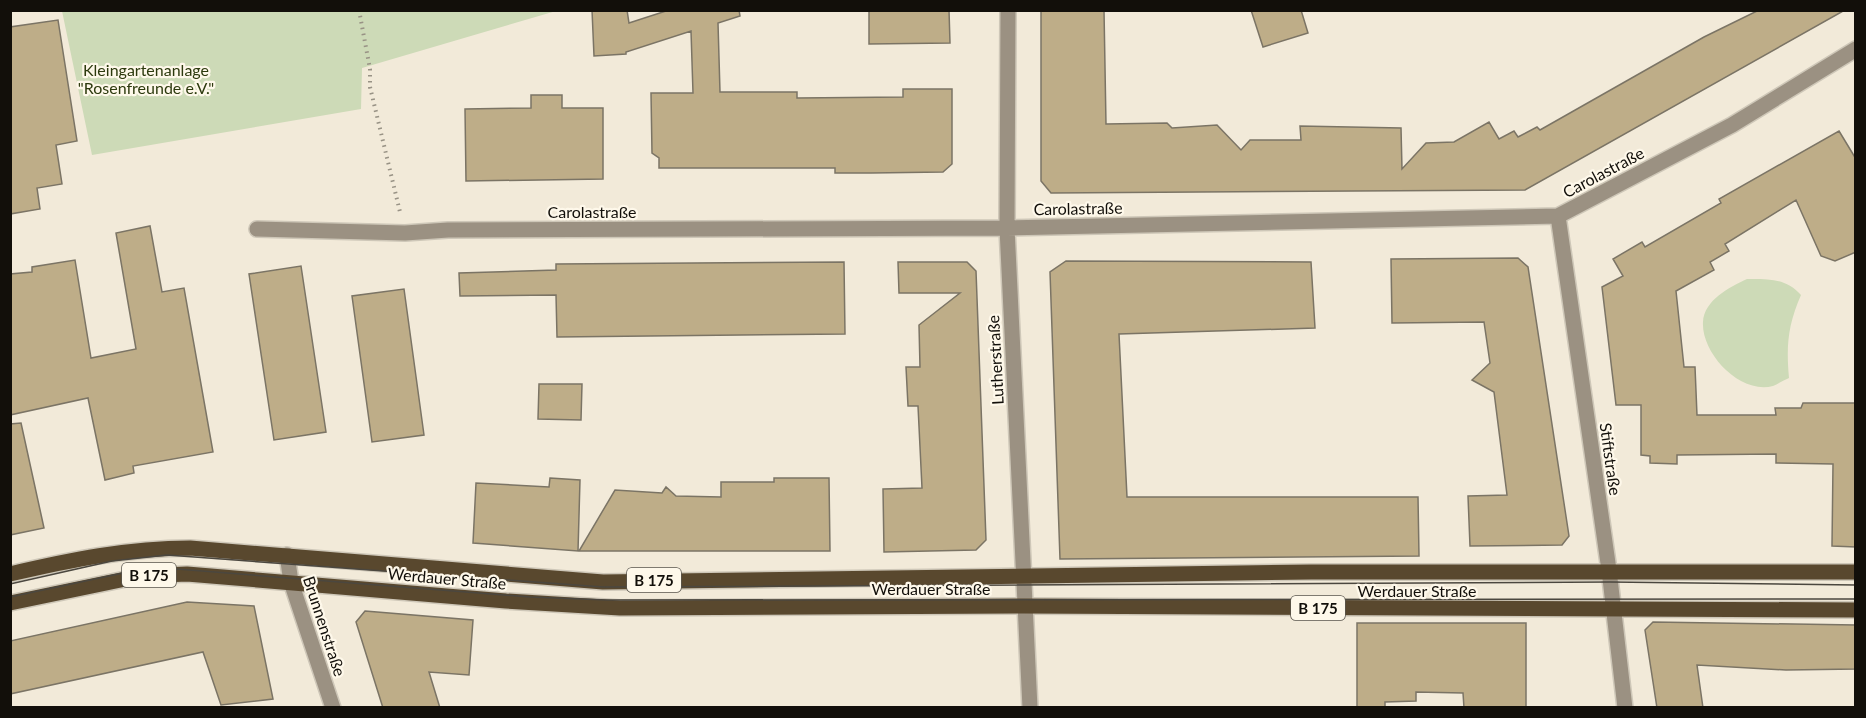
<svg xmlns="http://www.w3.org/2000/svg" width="1866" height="718" viewBox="0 0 1866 718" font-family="Lato,sans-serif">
<rect width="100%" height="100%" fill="#f2ead9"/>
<path fill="#cddab7" d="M62 11V10L556 11 362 68 361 109 92 155Z
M1747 279C1768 279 1786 278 1801 295 1788 325 1786 345 1789 378 1784 380 1778 384 1773 386 1740 395 1701 353 1703 322 1704 300 1730 287 1747 279Z"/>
<path fill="#bead88" stroke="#7b7465" stroke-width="1.5" d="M592 10H627L629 23 669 10H739L740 16 718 23 720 92H797V98L903 97V89H952V164L943 172 871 173H835V168H659V158L652 153 651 93H693L691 31 626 52V54L594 56Z
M869 10H949L950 43 869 44Z
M1041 10H1104L1106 124 1167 123 1172 128 1217 125 1241 150 1250 140H1301L1300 126 1401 128 1402 169 1426 143 1454 142 1489 122 1499 139 1514 131 1518 137 1537 127 1540 130 1704 37 1759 10H1845L1525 190 1051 193 1041 181Z
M1251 10H1301L1308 33 1263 47Z
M58 20 77 141 56 145 62 184 37 188 40 209 10 214V27Z
M531 95H562V108H603V179L466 181 465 109 531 108Z
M1839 131 1856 159V252L1835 261 1821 256 1796 200 1725 244 1729 251 1710 262 1714 270 1676 291 1684 367H1695L1697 415H1776L1775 408H1801L1803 403H1856V547L1832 546 1833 464 1776 463V454L1677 455V464L1650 463V456L1641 455V405H1616L1602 287 1623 276 1613 259 1642 242 1645 247 1721 203 1719 199Z
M150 226 162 292 184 288 213 452 133 466 134 473 105 480 88 398 10 415V274L32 272V267L75 260 91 358 136 349 116 233Z
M1518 258 1528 267 1569 536 1562 545 1470 546 1468 496 1507 495 1494 392 1472 380 1490 363 1484 322 1392 323 1391 259Z
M1066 261 1311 262 1315 328 1119 334 1127 497H1418L1419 556 1060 559 1050 272Z
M844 262 845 334 557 337 556 295 460 296 459 273 556 270V264Z
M898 262H967L976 271 986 540 976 550 884 552 883 489 922 488 918 406H908L906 367H920L919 325 960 293H899Z
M301 266 326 432 274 440 249 274Z
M404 289 424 435 372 442 352 296Z
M539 384H582L581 420 538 419Z
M21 423 44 528 10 535V424Z
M550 478 580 480 578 551 473 543 476 483 549 487Z
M774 478H829L830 551H579L615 490 662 493 666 487 676 496 721 497V482H774Z
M187 602 254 606 273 699 221 705 203 652 10 694V641Z
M365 611 473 620 469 675 429 672 440 708H383L356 622Z
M1653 622 1856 625V669L1786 670 1697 665 1703 708H1657L1645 630Z
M1357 623H1526V708H1464L1463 693 1416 692V701L1385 702V708H1357Z"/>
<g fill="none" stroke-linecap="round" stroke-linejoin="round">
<defs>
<path id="minor" d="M1008 10 1007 228 1030 708
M1558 216 1609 570 1625 708
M257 229 405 233 448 230 1007 228 1558 216 1732 125 1856 49
M287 555 291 582 333 708"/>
<path id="major" d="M10 574C70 560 128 548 190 548L603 582 1311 572H1856
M10 603 140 576 187 574 506 601 620 608 1024 606 1856 610"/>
</defs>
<use href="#minor" stroke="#cec7b8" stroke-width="18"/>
<use href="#major" stroke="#cec7b8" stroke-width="18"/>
<path stroke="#989285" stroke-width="4" stroke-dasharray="1.5 4.5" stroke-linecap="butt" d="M359 10 370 69V87L400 212"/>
<use href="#minor" stroke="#9b9182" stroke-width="15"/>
<use href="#major" stroke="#59482e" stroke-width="15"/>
<path stroke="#4b473f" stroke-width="1.5" d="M10 584 112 561 167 555 603 587 1610 582 1856 585
M10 597 137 570 164 568 530 597 607 600 1856 599"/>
</g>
<g text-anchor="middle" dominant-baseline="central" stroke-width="4.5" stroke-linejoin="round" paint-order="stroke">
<g fill="#fef8ea" stroke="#59554d" stroke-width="1.5">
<rect x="122" y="563" width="54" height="24" rx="4.5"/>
<rect x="627" y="568" width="54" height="24" rx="4.5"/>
<rect x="1291" y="596" width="54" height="24" rx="4.5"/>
</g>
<g font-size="15" font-weight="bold" fill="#120f0a">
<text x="149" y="575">B 175</text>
<text x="654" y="580">B 175</text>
<text x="1318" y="608">B 175</text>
</g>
<g font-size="16" fill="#2d3a0e" stroke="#fef8ea">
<text x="146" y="69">Kleingartenanlage<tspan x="146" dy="18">"Rosenfreunde e.V."</tspan></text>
</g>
<g font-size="16" fill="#120f0a" stroke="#fef8ea">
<text transform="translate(1603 172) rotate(-28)">Carolastraße</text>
<text transform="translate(1078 208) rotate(-1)">Carolastraße</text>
<text x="592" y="211">Carolastraße</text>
<text transform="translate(995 360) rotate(-93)">Lutherstraße</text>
<text transform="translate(1611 459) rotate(82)">Stiftstraße</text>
<text transform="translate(447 578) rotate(5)">Werdauer Straße</text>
<text x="931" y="588">Werdauer Straße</text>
<text x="1417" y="590">Werdauer Straße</text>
<text transform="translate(325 626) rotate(72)">Brunnenstraße</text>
</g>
</g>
<rect width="1866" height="718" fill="none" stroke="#120f0a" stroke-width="24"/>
</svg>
